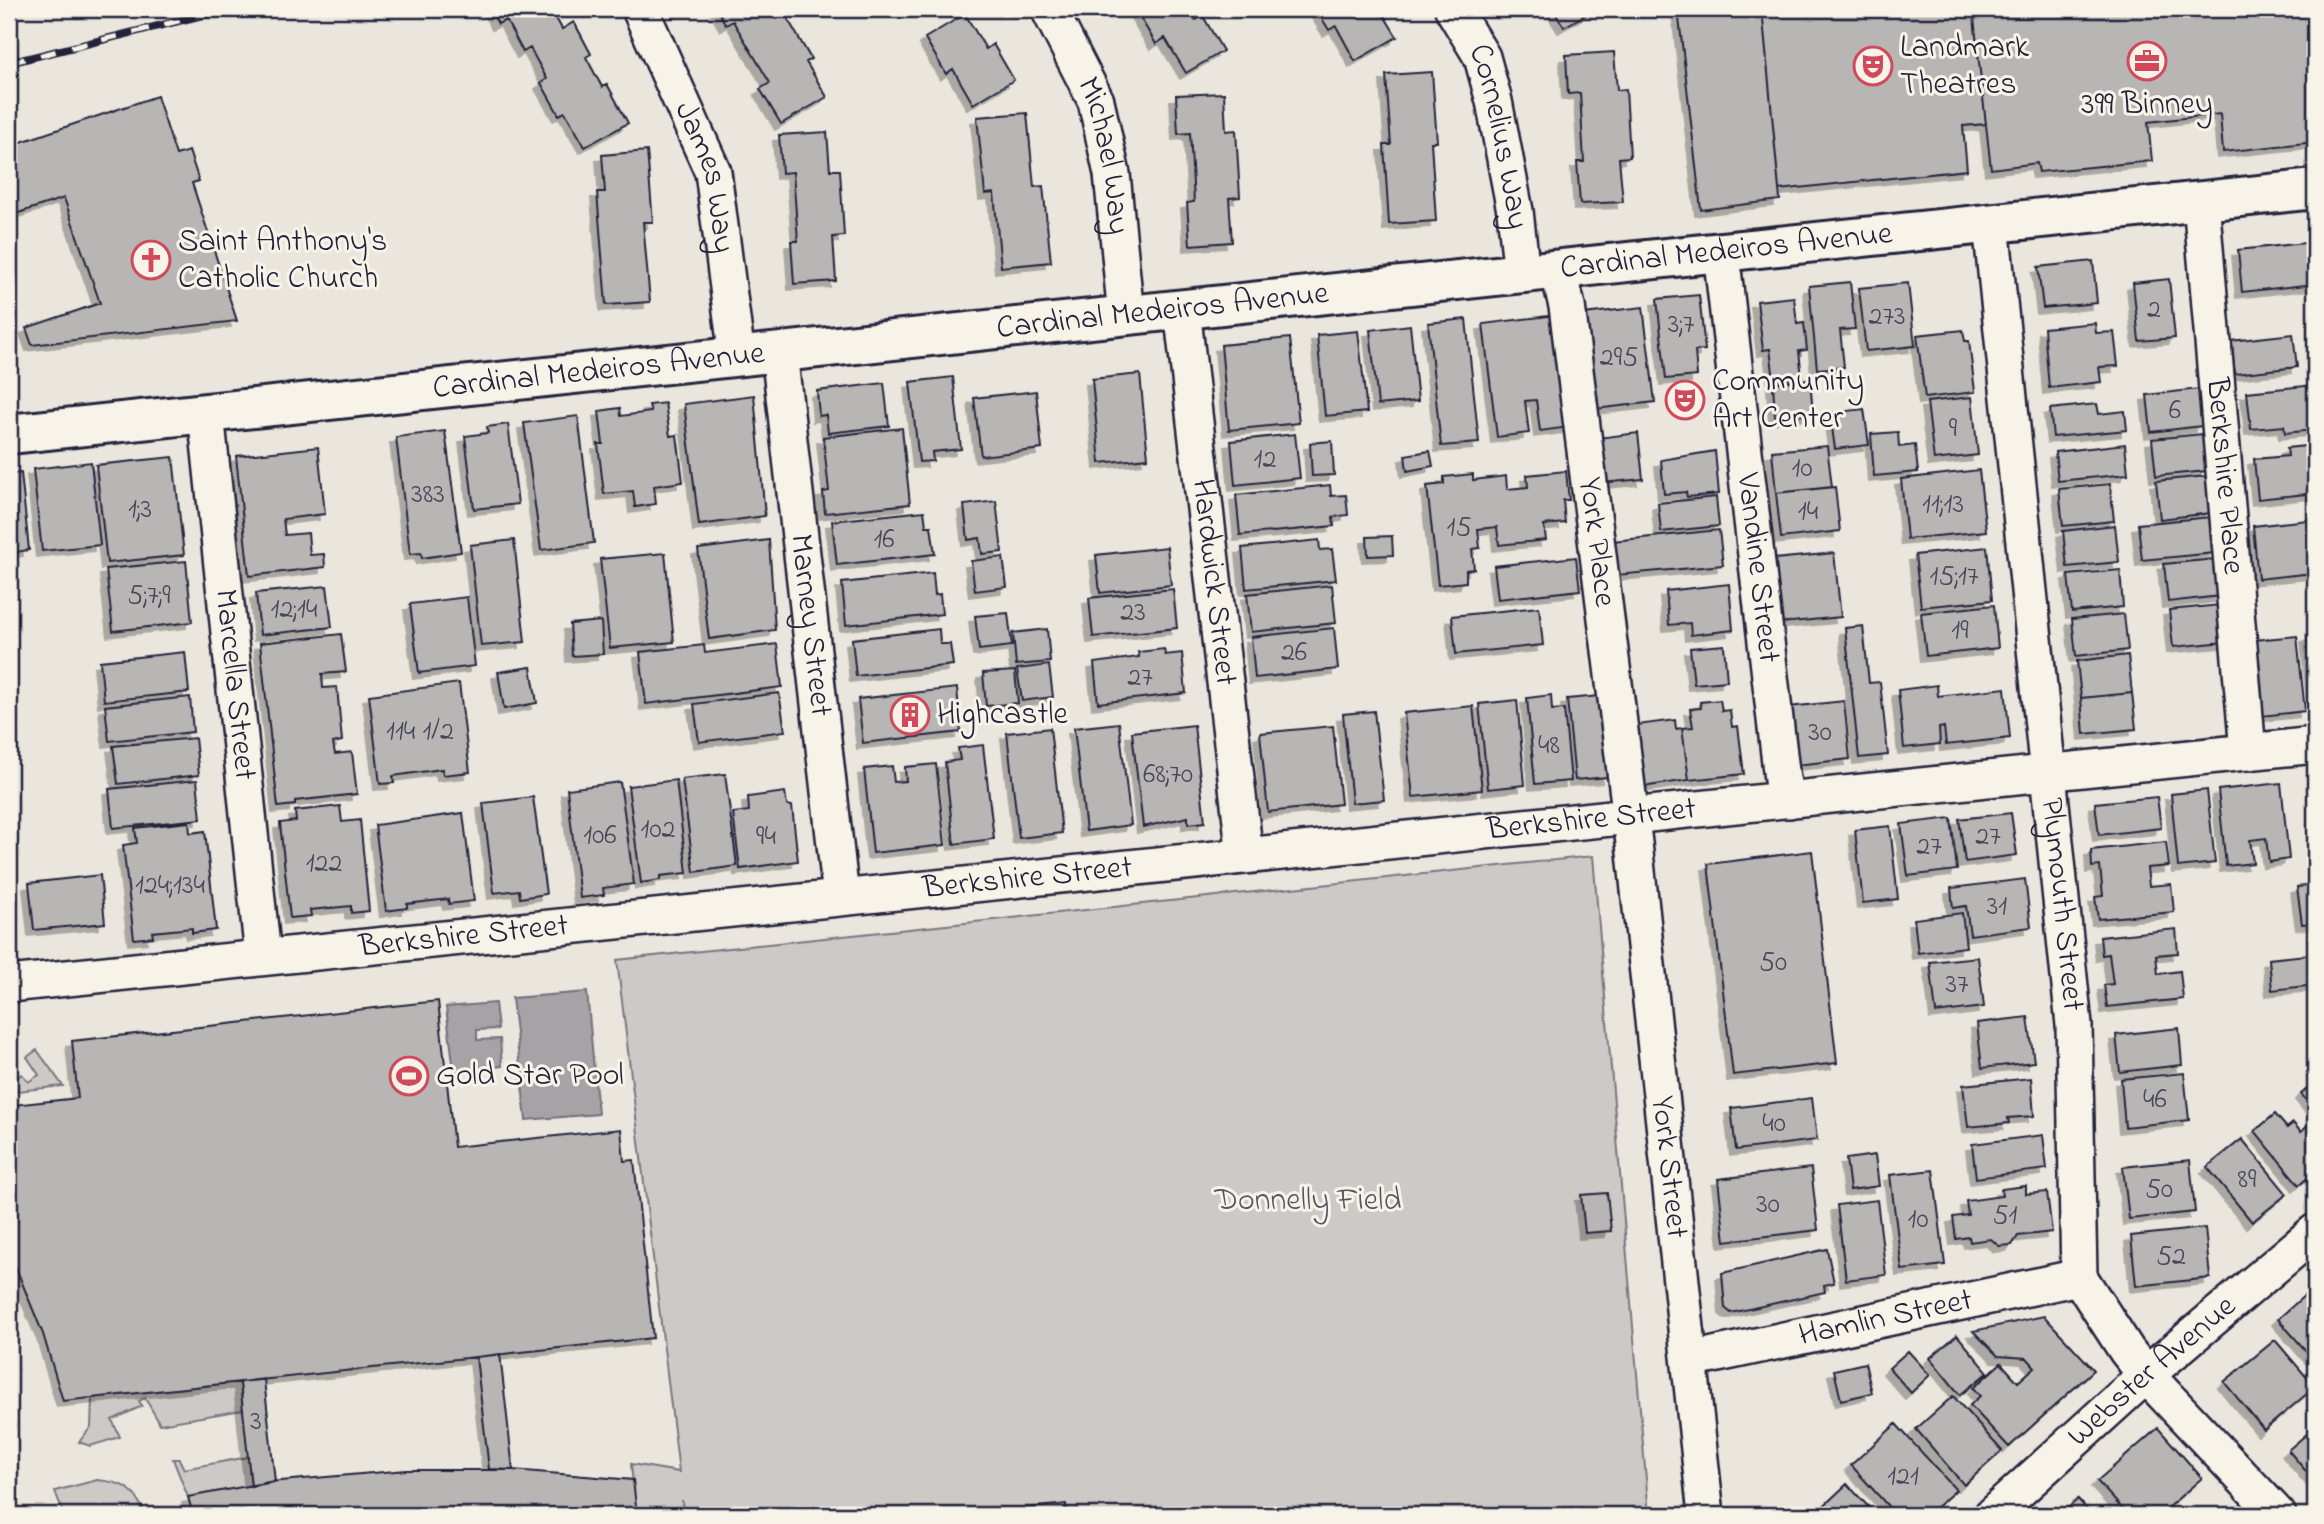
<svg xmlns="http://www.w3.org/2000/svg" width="2324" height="1524" viewBox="0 0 2324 1524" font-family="'Indie Flower',sans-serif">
<defs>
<filter id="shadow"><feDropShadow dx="-6" dy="6" stdDeviation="0" flood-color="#0004"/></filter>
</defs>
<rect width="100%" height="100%" fill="#eae6de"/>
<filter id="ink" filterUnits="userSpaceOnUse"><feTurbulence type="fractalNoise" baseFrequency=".0143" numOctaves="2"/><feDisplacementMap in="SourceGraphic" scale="14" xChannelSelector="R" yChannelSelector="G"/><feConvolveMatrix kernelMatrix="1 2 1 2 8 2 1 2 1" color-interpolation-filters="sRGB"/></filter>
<g filter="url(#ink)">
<path fill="#cdc9c6" stroke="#787680" stroke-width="2" d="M1593 856 1649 1515H684L682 1500 683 1515H636L631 1464 679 1472 617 960Z
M37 1050 63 1086 9 1092V1078L11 1080 22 1074 28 1082 39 1075 27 1057Z
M240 1382 243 1410 160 1424 145 1398 139 1401 142 1406 112 1420 120 1437 90 1446 79 1442 91 1427 92 1398Z
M248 1457 251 1486 188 1497 173 1459H179L184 1469Z
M97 1480C124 1482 137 1489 144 1515H64L55 1491Z"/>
<path fill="#a6a3a6" stroke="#716f7b" stroke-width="2" d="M587 992 598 1114 526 1120 512 998Z
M495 1003 498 1029 477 1030V1040L500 1039 502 1066 454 1071 446 1007Z"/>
<path fill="#b8b6b5" stroke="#22223b" stroke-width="2" filter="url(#shadow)" d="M490 9H551L562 29 574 22 591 54 586 57 602 87 607 84 628 123 585 147 565 112 559 115 541 83 547 79 530 48 523 52 506 20 498 24Z
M717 9H782L811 59 806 62 827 97 781 124 760 89 770 83 733 21 726 25Z
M1135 9H1189L1196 20 1203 16 1223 51 1186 73 1165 38 1156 44Z
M1316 9H1380L1397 37 1355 61 1336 26 1329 30Z
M1553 9H1595L1564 27Z
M1678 9H1762L1780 200 1701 210Z
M1762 9H1973L1986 124 1963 126 1967 170 1779 190Z
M1973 9H2315V142L2223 152 2220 114 2148 122 2152 161 2039 172 2037 163 1991 169Z
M965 14 986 49 993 44 1014 80 973 104 953 69 946 74 925 38Z
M1614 52 1617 90 1626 89 1630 157 1619 158 1623 202 1580 204 1577 162H1584L1580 93 1568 94 1566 55Z
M1432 72 1437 142H1431L1436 221 1389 224 1384 145H1391L1386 75Z
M1224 93 1226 131 1236 130 1240 197 1229 198 1232 242 1190 245 1187 203 1194 202 1190 133 1178 134 1176 95Z
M157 96 176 155 189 151 199 181 192 183 237 321 32 345 26 328 100 303 64 198 9 216V146Z
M1027 113 1034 187 1043 186 1051 262 1001 267 994 193 985 194 977 117Z
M827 132 830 170H840L844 236 833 237 836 281 794 284 791 241H798L793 172 782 173 779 135Z
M647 151 653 222H643L650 302 606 305 597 192H605L602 155Z
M2315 242V284L2242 292 2238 250Z
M2093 261 2097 303 2043 308 2038 267Z
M2169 279 2175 338 2139 341 2133 283Z
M1850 282 1855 329 1840 330 1844 367 1817 369 1809 286Z
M1908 283 1915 346 1866 351 1859 288Z
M1699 295 1705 350 1695 351 1697 376 1666 379 1657 299Z
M1794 297 1797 324 1804 323 1807 350 1799 351 1802 377 1774 380 1770 349 1763 350 1757 301Z
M1643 307 1655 402 1595 409 1584 314Z
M1556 315 1570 427 1540 431 1536 400 1525 401 1529 433 1497 437 1483 324Z
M1466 319 1479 443 1441 446 1428 323Z
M2095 323 2096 333 2114 332 2118 366 2099 367 2101 382 2049 388 2044 328Z
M1410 325 1418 401 1378 405 1370 330Z
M1963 330 1965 341H1969L1975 392 1925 398 1917 335Z
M1358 331 1367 412 1325 416 1317 335Z
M2293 334 2297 367 2235 374 2231 341Z
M1290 338 1299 423 1229 430 1221 345Z
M1140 374 1148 458 1100 463 1092 379Z
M953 377 961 449 932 452 933 461 919 462 910 382Z
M1810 379 1813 414 1775 418 1773 383Z
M884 383 889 426 828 433 826 415 819 416 817 391Z
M2315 385V493L2258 499 2254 459 2288 456 2287 448 2315 445 2313 430 2285 433 2284 426 2251 429 2247 392Z
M2199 389 2202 426 2151 432 2147 395Z
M1036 391 1042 449 981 456 974 398Z
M754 395 765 516 699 525 684 404Z
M1972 397 1978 455 1934 460 1927 402Z
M665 403 670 436 677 435 683 482 654 486 656 504 635 507 633 491 604 494 598 444H603L599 411 620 408 621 416 651 412 649 405Z
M2097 404 2099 414 2125 411 2127 430 2053 437 2050 409Z
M1864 409 1869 445 1835 449 1830 413Z
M578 416 594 543 541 550 524 423Z
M508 424 518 504 474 509 465 436 488 433 487 427Z
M902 428 910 504 825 513 823 492 829 491 823 437Z
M445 431 461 552 422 558 421 553 410 554 396 437Z
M1898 432 1899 447 1915 445 1918 472 1874 476 1871 434Z
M1638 433 1643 479 1602 483 1597 438Z
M1295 434 1300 478 1235 485 1231 441Z
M2203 434 2207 471 2156 476 2152 439Z
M1332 441 1334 475 1312 476 1310 443Z
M2125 444 2128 474 2058 481 2055 452Z
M1827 446 1832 487 1776 493 1772 451Z
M318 447 325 514 283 519 285 535 308 533 310 555 324 554 325 567 249 576 236 456Z
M1430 451 1433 466 1407 471 1405 455Z
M1715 451 1719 494 1687 497 1686 492 1664 494 1661 460Z
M173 457 184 555 107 563 96 465Z
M91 462 100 545 42 551 33 469Z
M1979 470 1986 531 1907 539 1901 479Z
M1566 471 1569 500H1563L1565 523 1544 525 1546 540 1499 545 1497 527 1478 529 1480 548 1472 549 1474 569 1466 570V582L1438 585 1427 486 1444 484V477L1473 474V480L1506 476 1507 489 1528 487 1527 475Z
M21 473 29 550 9 553V474Z
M2207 476 2211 513 2160 519 2156 481Z
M2110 484 2114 521 2063 526 2059 489Z
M1330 485 1331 496 1346 495 1348 515 1333 517 1334 526 1240 535 1236 495Z
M1835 487 1840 531 1781 538 1776 493Z
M1716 497 1719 526 1661 532 1658 503Z
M996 501 1002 552 982 554 980 538 968 540 964 505Z
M924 511 926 526H931L935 554 837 565 832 521Z
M2211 517 2215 553 2142 560 2138 524Z
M2308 520 2313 573 2258 579 2253 526Z
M2115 525 2119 562 2067 567 2063 531Z
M1719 530 1723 565 1617 575 1613 541Z
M1392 536 1393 555 1368 556 1367 537Z
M514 540 525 642 481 646 470 545Z
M769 540 775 630 709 639 698 549Z
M1319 540 1320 550 1332 549 1336 580 1246 589 1242 548Z
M1167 547 1171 585 1100 593 1096 555Z
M1987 547 1992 600 1921 607 1915 555Z
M665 553 674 642 610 648 600 559Z
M1834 553 1841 617 1782 623 1775 559Z
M1003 557 1007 587 975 591 971 561Z
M1576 557 1580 590 1498 599 1494 566Z
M2216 559 2220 596 2168 602 2164 564Z
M186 561 192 622 113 631 106 569Z
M2120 570 2123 607 2072 612 2068 575Z
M933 573 935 595 940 594 942 614 846 625 842 583Z
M1729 584 1733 630 1691 635 1690 623 1669 625 1666 591Z
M1332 585 1336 623 1251 632 1247 594Z
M327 586 332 627 260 635 256 593Z
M1173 589 1177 628 1093 637 1089 598Z
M467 597 475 666 419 673 410 604Z
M1994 605 1998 648 1926 656 1921 613Z
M2221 605 2225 642 2173 647 2169 610Z
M1539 607 1543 645 1456 654 1452 616Z
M1008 613 1012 646 979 650 975 616Z
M2124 614 2128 650 2076 656 2072 619Z
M601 621 603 654 572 656 570 624Z
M1863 626 1869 683 1880 682 1888 755 1859 758 1845 628Z
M1334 628 1338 669 1255 678 1251 637Z
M939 629 940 644H950L953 665 856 676 852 639Z
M1047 629 1050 662 1016 665 1013 633Z
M341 634 346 672 322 674 323 688 337 687 342 741 333 743 335 754 352 752 357 794 295 801V805L278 807 260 643Z
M2315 635V712L2307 636Z
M2297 636 2305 711 2262 716 2254 640Z
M777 644 782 687 646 704 640 652 704 645 705 653Z
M1724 645 1727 681 1694 684 1690 648Z
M1164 649 1165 655 1182 653 1186 693 1098 703 1094 663 1139 657 1138 652Z
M185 652 189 692 104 701 100 661Z
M2128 655 2132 693 2081 698 2077 661Z
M1049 665 1053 697 1022 701 1017 669Z
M531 667 537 703 504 709 498 672Z
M1015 671 1018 703 986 706 983 673Z
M459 683 470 772 443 775 442 769 393 776 394 783 380 784 369 695Z
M1937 685 1938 696 2005 688 2010 738 1946 745 1944 727 1939 728 1940 744 1904 748 1898 690Z
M957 688 961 732 863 743 858 699Z
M779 693 785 731 699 742 694 704Z
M2132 693 2136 729 2084 734 2081 698Z
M1551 695 1552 710 1564 709 1571 781 1535 784 1527 698Z
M1600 696 1608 777 1575 780 1567 699Z
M190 697 193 732 109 741 105 706Z
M1517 700 1525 785 1488 789 1479 704Z
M1720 700 1722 711 1730 710 1732 727 1738 726 1744 774 1689 780 1682 728 1693 727 1690 709 1701 708 1700 702Z
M1844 701 1850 759 1796 765 1789 707Z
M1473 706 1482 790 1413 797 1404 713Z
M1374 711 1384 800 1352 803 1343 714Z
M1675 720 1676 729 1682 728 1689 780 1635 788 1628 735 1638 734 1637 725Z
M1119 723 1131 825 1086 831 1074 728Z
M1194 725 1205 822 1188 824V817L1143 827 1132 732Z
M1333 726 1341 804 1268 812 1260 733Z
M1050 728 1062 833 1019 838 1007 733Z
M195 738 199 775 118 784 113 746Z
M983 745 994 839 954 844 945 762 960 760 958 748Z
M936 764 945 845 873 853 864 769 892 766 894 782 906 781 905 767Z
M725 774 737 866 694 872 682 779Z
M197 780 201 819 113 828 109 789Z
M676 780 687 873 660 876V880L641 883 628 786Z
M620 782 634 884 603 888 604 895 580 898 567 789Z
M2281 783 2289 859 2269 862 2266 838 2250 840 2253 863 2226 866 2218 790Z
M2207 790 2215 863 2178 867 2171 794Z
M785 792 787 805 792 806 798 861 740 869 733 813 749 811 748 797Z
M533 797 546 894 520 898 519 890 494 893 483 803Z
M2157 797 2161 828 2099 835 2095 803Z
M340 806 342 822 360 820 369 911 351 913V906L310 910 311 916 290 918 280 823 296 821 295 811Z
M463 813 474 901 449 904 448 899 407 904V908L386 911 375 825Z
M2011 813 2017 855 1965 862 1959 819Z
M1951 818 1957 870 1908 876 1901 824Z
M189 822 190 833 205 831 216 930 192 933V928L152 932 153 937 134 939 123 845 137 843 135 828Z
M1890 826 1898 899 1863 903 1855 830Z
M2166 842 2169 866 2147 868 2149 886 2171 884 2174 912 2098 919 2095 897 2103 896 2100 866 2092 867 2091 850Z
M14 845 16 866H9V846Z
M1812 851 1837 1063 1733 1075 1708 864Z
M100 875 105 923 34 930 29 883Z
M2025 879 2031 927 1970 935 1966 906 1953 908 1951 888Z
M2315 885V923L2302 924 2297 887Z
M1962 913 1966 947 1918 953 1914 919Z
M2176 929 2178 953 2156 955 2158 974 2180 971 2183 999 2107 1007 2104 985 2113 984 2109 954 2102 955 2100 937Z
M2315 954V985L2272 990 2269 959Z
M1978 957 1984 1007 1936 1013 1930 962Z
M438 1001 454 1147 621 1129 624 1161 634 1160 653 1338 63 1401 43 1334 9 1251V1100L13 1105 78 1098 72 1041Z
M2028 1017 2034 1062 1982 1068 1977 1023Z
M2179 1028 2182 1065 2120 1072 2116 1035Z
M2184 1073 2189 1120 2125 1127 2121 1079Z
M2031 1078 2034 1116 2008 1118 2009 1123 1968 1127 1963 1085Z
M2315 1082V1111L2301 1094Z
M1812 1098 1817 1140 1736 1150 1731 1108Z
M2275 1114 2287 1128 2293 1123 2301 1132 2310 1124 2315 1131V1172L2299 1185 2255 1131Z
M2043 1135 2047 1169 1976 1178 1972 1144Z
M2242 1139 2287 1194 2252 1222 2207 1167Z
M1875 1155 1879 1186 1850 1190 1846 1159Z
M2190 1160 2195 1212 2129 1219 2123 1167Z
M1811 1168 1818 1230 1725 1241 1718 1179Z
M1933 1170 1945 1265 1902 1270 1890 1175Z
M2026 1186V1194L2047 1192 2052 1232 2018 1236 2012 1245 1999 1246 1991 1239 1970 1242 1969 1237 1956 1239 1953 1217 1968 1215 1966 1201 2002 1196 2001 1189Z
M1607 1193 1611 1231 1585 1233 1581 1195Z
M1877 1200 1886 1275 1846 1280 1837 1205Z
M2205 1228 2210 1278 2136 1286 2131 1236Z
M1827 1249 1834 1283 1824 1285 1825 1292 1731 1313 1725 1308 1722 1273Z
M2315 1286V1361L2278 1319Z
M2044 1316 2094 1370 2009 1447 1970 1405 1980 1396 1973 1388 2001 1363 2018 1382 2035 1367 2027 1358 1998 1356 1973 1331Z
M1957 1335 1988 1372 1960 1395 1930 1358Z
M2275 1340 2315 1387 2264 1430 2224 1382Z
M1908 1351 1930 1375 1911 1393 1889 1368Z
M500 1354 513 1470 489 1469 476 1357Z
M1865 1363 1872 1393 1841 1400 1834 1370Z
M264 1379 275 1482 251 1486 240 1382Z
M1953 1396 2002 1451 1964 1485 1916 1429Z
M1896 1424 1956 1490 1927 1515H1896L1851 1465Z
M2315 1427V1482L2288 1450Z
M2158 1428 2202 1478 2159 1515H2128L2097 1481Z
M407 1470H513L633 1480 637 1515H193L188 1497 269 1482Z
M1847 1484 1876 1515H1814Z
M2078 1499 2092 1515H2060Z
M1066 1504 1067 1515H964Z"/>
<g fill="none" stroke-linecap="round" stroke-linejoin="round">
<defs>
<g id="minor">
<path id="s1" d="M640 9 713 172 737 357"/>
<path id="s2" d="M1049 9 1096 101 1112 174 1126 316"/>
<path id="s3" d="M1453 9 1482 57 1494 101 1515 211 1522 274"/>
<path id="s4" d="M2201 201 2248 752"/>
<path id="s5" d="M1991 224 2074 1025 2079 1277 2127 1351 2146 1375 2278 1515"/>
<path id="s6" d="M1721 252 1782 780 1789 800"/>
<path id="s7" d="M1558 269 1567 306 1634 843 1706 1515"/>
<path id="s8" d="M1182 309 1245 856"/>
<path id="s9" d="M779 352 841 897"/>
<path id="s10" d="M206 413 263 957"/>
<path id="s11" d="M9 984 2315 745"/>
<path id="s12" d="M1690 1360 2079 1277"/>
<path id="s13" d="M1992 1515 2146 1375 2315 1232"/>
</g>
<g id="secondary">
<path id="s14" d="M9 434 2315 189"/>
</g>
</defs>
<use href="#minor" stroke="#22223b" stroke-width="40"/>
<use href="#secondary" stroke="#22223b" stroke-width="44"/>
<use href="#minor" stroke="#f7f3e8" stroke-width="35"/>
<use href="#secondary" stroke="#f7f3e8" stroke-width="38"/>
<defs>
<path id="rail" d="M9 63 227 9"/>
</defs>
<use href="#rail" stroke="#22223b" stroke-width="8"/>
<use href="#rail" stroke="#f7f3e8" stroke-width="5" stroke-dasharray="16" stroke-linecap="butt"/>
</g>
</g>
<defs>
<symbol id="office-ring" viewBox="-11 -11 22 22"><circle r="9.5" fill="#f7f3e8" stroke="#d1495b" stroke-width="1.5"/><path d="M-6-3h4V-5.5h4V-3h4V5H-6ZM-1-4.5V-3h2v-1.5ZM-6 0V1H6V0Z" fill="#d1495b"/></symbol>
<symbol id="theatre-ring" viewBox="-11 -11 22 22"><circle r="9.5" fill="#f7f3e8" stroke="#d1495b" stroke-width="1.5"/><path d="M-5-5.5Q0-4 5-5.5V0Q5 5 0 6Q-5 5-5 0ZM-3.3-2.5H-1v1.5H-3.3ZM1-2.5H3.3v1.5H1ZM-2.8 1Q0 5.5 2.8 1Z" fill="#d1495b"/></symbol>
<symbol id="church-ring" viewBox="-11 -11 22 22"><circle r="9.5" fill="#f7f3e8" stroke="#d1495b" stroke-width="1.5"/><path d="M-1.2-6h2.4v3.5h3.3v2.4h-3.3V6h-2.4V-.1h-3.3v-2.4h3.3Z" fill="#d1495b"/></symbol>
<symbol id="building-ring" viewBox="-11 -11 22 22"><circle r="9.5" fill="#f7f3e8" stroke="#d1495b" stroke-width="1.5"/><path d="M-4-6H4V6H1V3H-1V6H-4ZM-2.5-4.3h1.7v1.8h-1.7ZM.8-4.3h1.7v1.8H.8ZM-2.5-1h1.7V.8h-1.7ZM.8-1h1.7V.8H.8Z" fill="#d1495b"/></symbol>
<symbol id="stadium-ring" viewBox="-11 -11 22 22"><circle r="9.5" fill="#f7f3e8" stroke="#d1495b" stroke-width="1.5"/><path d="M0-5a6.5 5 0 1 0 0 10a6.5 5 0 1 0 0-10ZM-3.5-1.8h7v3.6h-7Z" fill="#d1495b"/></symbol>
</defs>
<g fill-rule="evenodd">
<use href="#office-ring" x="2125" y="39" width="44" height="44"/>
<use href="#theatre-ring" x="1851" y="44" width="44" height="44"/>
<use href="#church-ring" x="129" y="238" width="44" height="44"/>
<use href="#theatre-ring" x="1663" y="378" width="44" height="44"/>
<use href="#building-ring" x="888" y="693" width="44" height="44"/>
<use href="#stadium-ring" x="387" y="1054" width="44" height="44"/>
</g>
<g text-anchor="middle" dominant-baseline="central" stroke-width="6" stroke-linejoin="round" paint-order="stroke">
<g font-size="28" fill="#48475a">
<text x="2154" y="310">2</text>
<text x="1887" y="317">273</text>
<text x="1681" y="325">3;7</text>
<text x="1619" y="358">295</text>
<text x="2175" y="411">6</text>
<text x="1953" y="429">9</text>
<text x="1265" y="460">12</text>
<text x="1802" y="469">10</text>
<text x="428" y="495">383</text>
<text x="1943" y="505">11;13</text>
<text x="140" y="510">1;3</text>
<text x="1808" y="512">14</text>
<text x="1459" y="528">15</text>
<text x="884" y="540">16</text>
<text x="1954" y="577">15;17</text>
<text x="149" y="596">5;7;9</text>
<text x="294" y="610">12;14</text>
<text x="1133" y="613">23</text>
<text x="1960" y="631">19</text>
<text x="1294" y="653">26</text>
<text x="1140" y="678">27</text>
<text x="420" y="732">114 1/2</text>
<text x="1820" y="733">30</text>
<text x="1549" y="746">48</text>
<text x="1168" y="775">68;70</text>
<text x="658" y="830">102</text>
<text x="600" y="836">106</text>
<text x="766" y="837">94</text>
<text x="1988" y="837">27</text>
<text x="1929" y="847">27</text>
<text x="324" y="864">122</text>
<text x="170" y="886">124;134</text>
<text x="1997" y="907">31</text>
<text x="1773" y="963">50</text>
<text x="1957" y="985">37</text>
<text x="2155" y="1100">46</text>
<text x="1774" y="1124">40</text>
<text x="2247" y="1180">89</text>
<text x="2159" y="1190">50</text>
<text x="1768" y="1205">30</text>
<text x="2005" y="1216">51</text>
<text x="1918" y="1220">10</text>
<text x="2171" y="1257">52</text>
<text x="256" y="1422">3</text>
<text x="1903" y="1477">121</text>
</g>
<g font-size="32" fill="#22223b" stroke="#f7f3e8" text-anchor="start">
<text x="1900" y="48">Landmark<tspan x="1900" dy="37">Theatres</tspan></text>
<text x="2147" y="105" text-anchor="middle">399 Binney</text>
<text x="178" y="242">Saint Anthony's<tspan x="178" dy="37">Catholic Church</tspan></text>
<text x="1712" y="382">Community<tspan x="1712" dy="37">Art Center</tspan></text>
<text x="937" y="715">Highcastle</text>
<text x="436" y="1076">Gold Star Pool</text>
</g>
<g font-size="32" fill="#22223b" stroke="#f7f3e8">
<text stroke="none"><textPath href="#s3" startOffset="138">Cornelius Way</textPath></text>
<text stroke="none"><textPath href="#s2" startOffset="159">Michael Way</textPath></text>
<text stroke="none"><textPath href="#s1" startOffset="182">James Way</textPath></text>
<text stroke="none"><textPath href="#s14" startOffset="1727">Cardinal Medeiros Avenue</textPath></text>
<text stroke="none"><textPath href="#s14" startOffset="1160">Cardinal Medeiros Avenue</textPath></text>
<text stroke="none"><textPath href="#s14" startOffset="593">Cardinal Medeiros Avenue</textPath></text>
<text stroke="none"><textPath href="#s4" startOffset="276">Berkshire Place</textPath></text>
<text stroke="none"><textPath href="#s7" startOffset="276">York Place</textPath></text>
<text stroke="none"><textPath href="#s6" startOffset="318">Vandine Street</textPath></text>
<text stroke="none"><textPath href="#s8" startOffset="275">Hardwick Street</textPath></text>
<text stroke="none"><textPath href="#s9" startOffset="275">Marney Street</textPath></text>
<text stroke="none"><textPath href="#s10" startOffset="273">Marcella Street</textPath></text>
<text stroke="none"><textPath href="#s11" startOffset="1591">Berkshire Street</textPath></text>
<text stroke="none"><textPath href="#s11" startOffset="1024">Berkshire Street</textPath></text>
<text stroke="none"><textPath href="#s5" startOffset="684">Plymouth Street</textPath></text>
<text stroke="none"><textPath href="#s11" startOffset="457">Berkshire Street</textPath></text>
<text stroke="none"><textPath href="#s7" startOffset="905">York Street</textPath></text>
<text stroke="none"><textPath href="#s12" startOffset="200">Hamlin Street</textPath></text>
<text stroke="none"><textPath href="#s13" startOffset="215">Webster Avenue</textPath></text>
</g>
<g font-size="32" fill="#555465" stroke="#f7f3e8">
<text x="1308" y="1201">Donnelly Field</text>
</g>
</g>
<rect width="2324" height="1524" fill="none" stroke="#f7f3e8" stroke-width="35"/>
<rect x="18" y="18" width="2289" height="1489" fill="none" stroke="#22223b" stroke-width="2.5" filter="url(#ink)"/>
</svg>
